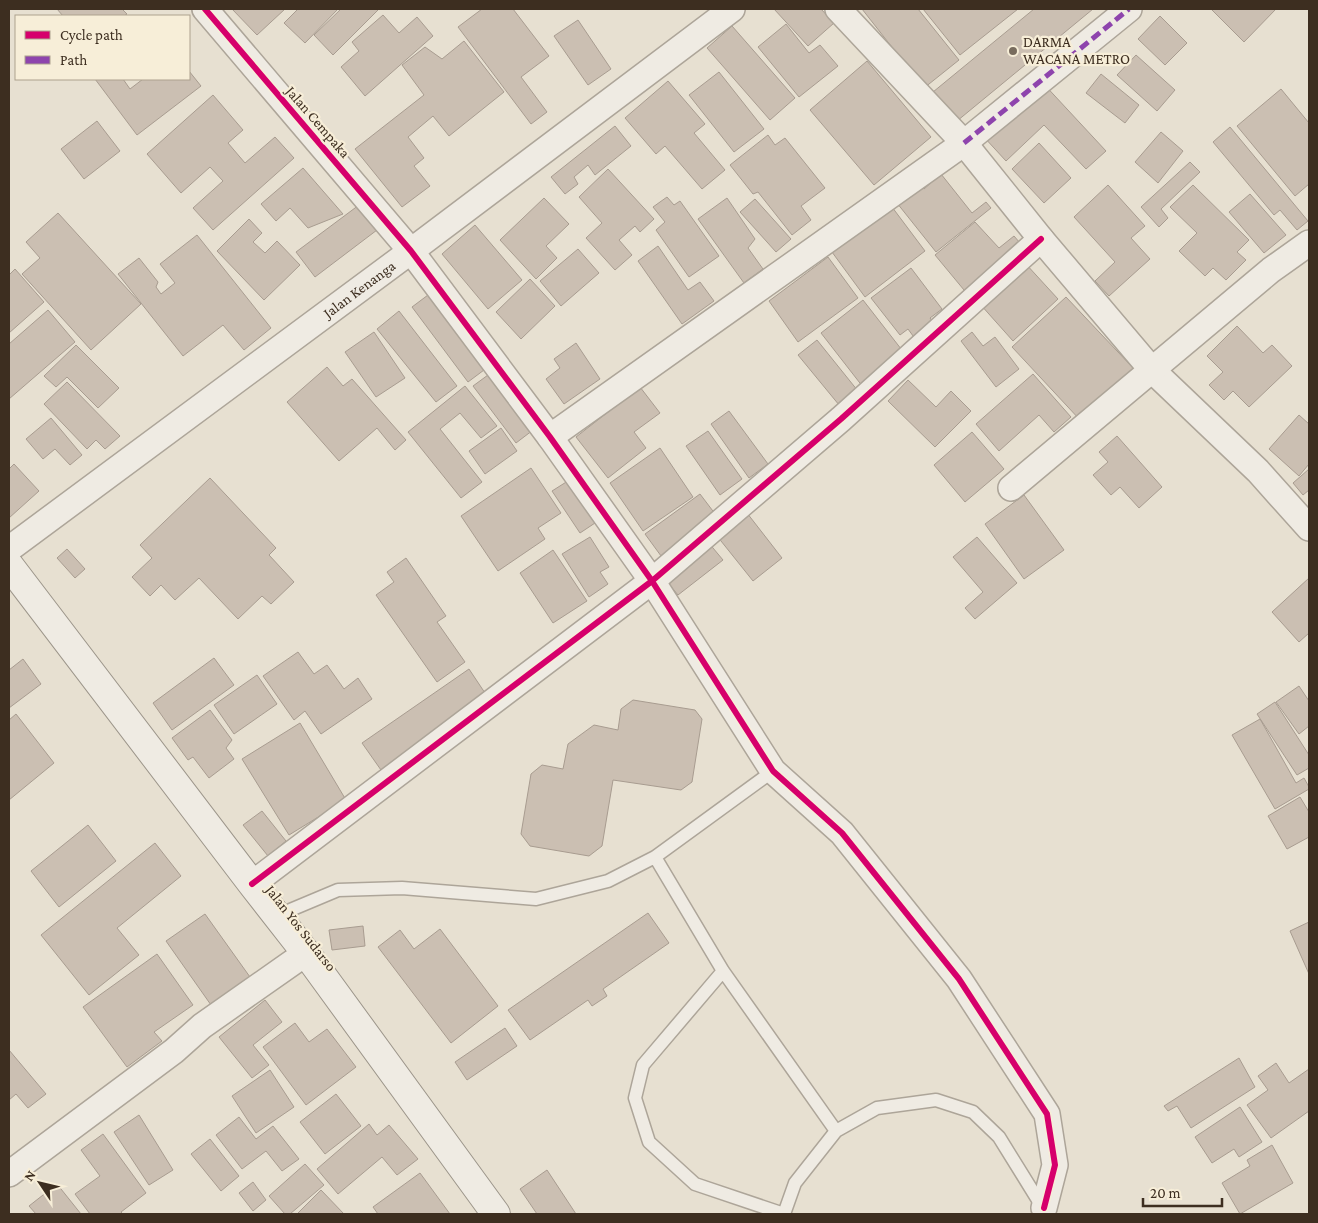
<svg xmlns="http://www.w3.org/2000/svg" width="1318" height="1223" viewBox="0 0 1318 1223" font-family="'Crimson Pro',serif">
<rect width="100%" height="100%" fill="#e7e0d1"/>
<path fill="#cbbfb2" stroke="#a89c90" d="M57 9H122L127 14 124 16H63Z
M232 9H285L257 35Z
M298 9H338L305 43 284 23Z
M341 9H379L333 55 314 35Z
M482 9H513L549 56 521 77 547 112 531 124 458 27Z
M774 9H821L834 23 808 46Z
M862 9H918L959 60 924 88Z
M923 9H1018L960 55Z
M1034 9H1093L957 121 933 92Z
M1211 9H1276L1244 42Z
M383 15 399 33 417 17 433 36 365 96 341 67 359 51 352 42Z
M1160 16 1187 43 1165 65 1138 39Z
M578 20 611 69 588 85 554 36Z
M786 24 809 53 820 45 838 66 799 97 758 47Z
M732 26 795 98 770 120 707 48Z
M464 41 504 92 449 136 433 116 408 137 424 158 414 166 430 186 402 207 355 149 424 95 402 65 425 47 442 59Z
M1136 55 1175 90 1157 111 1117 75Z
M867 61 931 137 874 185 810 110Z
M189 71 201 86 137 135 95 79H123L130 89 143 79H189Z
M719 72 764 129 734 152 689 95Z
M1101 74 1139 105 1125 123 1086 93Z
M668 81 705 124 694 133 725 170 702 189 665 146 656 154 625 118Z
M1041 81 1106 151 1086 169 1044 125 1006 161 983 136Z
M1281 89 1309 123V184L1295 196 1237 126Z
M213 95 243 130 228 143 245 163 275 137 294 158 213 230 193 208 223 181 210 167 181 193 147 154Z
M97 121 120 151 84 179 61 149Z
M615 126 631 146 595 175 588 165 574 177 578 184 565 194 551 177Z
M1230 127 1308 221 1297 230 1280 210 1274 215 1213 142Z
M1161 132 1183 151 1158 183 1135 162Z
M768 135 775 145 785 138 825 188 801 206 811 220 792 235 758 192 753 194 730 165Z
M1039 143 1071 178 1044 203 1012 169Z
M1190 162 1200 172 1161 209 1168 218 1159 227 1141 207Z
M303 168 343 214 308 228 290 208 276 221 261 204Z
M608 169 654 219 640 232 635 226 619 240 632 255 615 270 586 238 602 223 579 197Z
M941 174 972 213 986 202 991 208 936 252 893 198 917 179 924 189Z
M1108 185 1145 226 1131 238 1150 259 1109 296 1095 281 1115 262 1074 217Z
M1193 185 1249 240 1237 252 1246 260 1226 280 1213 268 1205 276 1179 251 1197 233 1170 207Z
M1250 194 1286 235 1264 253 1229 212Z
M667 197 674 205 680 201 719 256 689 277 656 230 665 222 653 207Z
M544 198 569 224 546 246 557 258 536 279 500 240Z
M727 198 755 239 748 248 763 269 744 283 698 219Z
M755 199 791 239 776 252 740 212Z
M889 203 925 251 865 297 829 248Z
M359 205 377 230 315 277 296 252Z
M58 213 141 304 91 350 22 274 40 258 26 242Z
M249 219 262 233 253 242 265 253 277 241 300 265 264 300 217 251Z
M975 222 999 248 1014 236 1026 250 969 296 935 255Z
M475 225 522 280 488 309 442 254Z
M197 235 271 328 244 350 223 325 183 356 118 274 139 258 158 282 156 287 161 294 175 283 160 264Z
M658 246 688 290 700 282 714 301 682 324 638 261Z
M578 249 599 273 561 306 540 281Z
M828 257 858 298 798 342 769 301Z
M1025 263 1058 299 1013 341 980 304Z
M911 268 942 309 930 318 936 326 916 340 908 329 900 335 871 298Z
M15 269 44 302 9 333V275Z
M530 279 555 306 521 339 496 312Z
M432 292 488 367 468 382 412 307Z
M1066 297 1135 370 1081 421 1012 347Z
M863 300 905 354 863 387 821 333Z
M48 310 75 342 9 399V344Z
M399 311 457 386 436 402 377 329Z
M1237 326 1263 353 1272 345 1292 366 1249 407 1233 391 1224 400 1209 385 1223 372 1207 356Z
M374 332 405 378 376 397 345 352Z
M972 332 983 346 995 337 1019 369 996 387 961 341Z
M817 340 862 396 844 411 798 355Z
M576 343 600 379 564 404 546 379 560 368 554 359Z
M76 345 119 388 98 408 67 377 56 387 44 376Z
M327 367 343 386 352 379 406 440 395 450 377 428 339 461 287 402Z
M1033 374 1071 417 1054 432 1039 415 999 451 976 424Z
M488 375 499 391 506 386 537 427 516 443 473 386Z
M908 380 936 407 951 391 971 411 935 447 888 401Z
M67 382 120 436 105 449 96 440 87 449 44 404Z
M465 386 497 426 481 438 460 413 440 429 482 482 461 498 408 432Z
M640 387 660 413 634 432 646 448 608 478 576 437Z
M729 411 768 464 749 478 711 424Z
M1299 415 1309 424V464L1299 476 1269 449Z
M51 418 82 455 70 465 55 449 43 459 26 439Z
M501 428 517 451 485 474 469 451Z
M708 431 742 479 720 495 686 446Z
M972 432 1004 469 965 502 934 465Z
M1117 436 1162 487 1139 508 1120 487 1111 495 1093 475 1108 462 1099 452Z
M660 448 693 497 643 531 610 483Z
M14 464 39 491 9 518V469Z
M531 468 561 513 538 528 545 539 498 571 461 516Z
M1309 469V490L1303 495 1293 483Z
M210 478 276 548 269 555 294 582 271 604 262 596 238 619 199 578 175 600 161 585 150 596 132 577 152 558 140 545Z
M571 479 598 521 580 533 552 491Z
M700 494 719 519 664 560 645 534Z
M1024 495 1064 550 1024 579 985 524Z
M747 513 782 558 753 581 717 536Z
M590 537 609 567 600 572 608 584 589 597 562 554Z
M977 537 1017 583 975 619 965 608 983 592 953 557Z
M708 542 723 560 678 595 663 577Z
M67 549 85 569 75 578 57 558Z
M553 550 587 601 553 623 520 573Z
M406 558 446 616 437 622 465 662 437 682 376 595 394 582 387 572Z
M1309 578V633L1299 642 1272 612Z
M298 652 314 674 327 665 344 689 358 678 372 699 321 734 305 711 294 720 263 676Z
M214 658 234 685 172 730 153 703Z
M23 659 41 684 9 708V670Z
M469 669 487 696 381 770 362 743Z
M257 675 277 704 234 734 214 705Z
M1299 686 1309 701V726L1299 734 1276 702Z
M633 700 695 710 702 719 692 782 681 790 613 780 602 846 589 856 530 846 521 834 531 774 542 765 563 769 568 744 594 725 618 730 621 709Z
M1275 702 1309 755V768L1297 775 1257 714Z
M210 710 232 740 226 748 234 759 209 778 193 757 188 760 172 738Z
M16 714 54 763 9 800V720Z
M1260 719 1296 783 1304 778 1309 787V789L1275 809 1232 735Z
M300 723 346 800 289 835 242 759Z
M1300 797 1309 812V837L1287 849 1268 816Z
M262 811 286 841 268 856 243 825Z
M88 825 116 861 59 907 31 871Z
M155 843 181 876 117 928 139 955 89 995 41 935Z
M648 913 669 943 603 989 607 996 592 1006 588 1000 530 1040 508 1010Z
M205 914 250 977 211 1005 166 941Z
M1309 922V974L1290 931Z
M363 926 365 946 332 950 329 930Z
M440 929 498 1006 451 1043 378 947 400 930 414 949Z
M157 954 193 1005 154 1032 162 1041 127 1067 83 1007Z
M265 1000 282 1022 253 1045 269 1065 252 1078 219 1037Z
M295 1023 309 1042 327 1029 356 1067 306 1105 263 1047Z
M505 1028 517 1046 467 1080 455 1062Z
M9 1050 46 1094 28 1108 16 1094 9 1100Z
M1239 1058 1255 1087 1191 1128 1177 1106 1168 1111 1164 1106Z
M1276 1063 1289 1083 1309 1069V1111L1271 1138 1247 1105 1268 1090 1258 1076Z
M270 1070 294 1107 256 1133 232 1096Z
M336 1094 361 1126 325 1154 300 1122Z
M1240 1107 1262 1142 1239 1157 1234 1149 1212 1163 1195 1137Z
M139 1115 173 1170 149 1185 114 1132Z
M239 1117 256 1139 273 1126 299 1159 282 1171 266 1151 242 1169 216 1135Z
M369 1124 377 1135 389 1125 418 1159 397 1175 382 1157 338 1194 317 1169Z
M103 1134 146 1193 121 1212 123 1214H90L75 1194 100 1176 81 1150Z
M210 1139 239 1176 221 1191 191 1154Z
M1272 1145 1293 1183 1240 1214 1222 1183 1250 1166 1247 1160Z
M305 1164 324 1185 290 1214H285L269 1196Z
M547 1170 576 1214H537L520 1189Z
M420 1173 450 1214H378L373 1207Z
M253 1182 266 1200 253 1211 239 1193Z
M57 1184 81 1214H36L29 1206Z
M321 1190 344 1214H297Z"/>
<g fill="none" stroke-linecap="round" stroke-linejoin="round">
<defs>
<path id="lane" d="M655 857 723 971 836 1131
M276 916 338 890 402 888 536 899 608 881 655 857 773 771
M723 971 643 1065 635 1098 649 1142 695 1184 784 1214
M784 1214 795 1183 836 1131 877 1108 936 1100 973 1112 999 1137 1043 1208"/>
<g id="street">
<path d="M205 9 411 251 550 437 652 581 773 771 842 833 959 979 1047 1114 1055 1165 1044 1208"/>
<path d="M838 9 964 143 1041 239 1152 370 1258 471 1309 528"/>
<path d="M550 437 964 143 1129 9"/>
<path d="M1011 488 1271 270 1309 243"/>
<path id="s1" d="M9 549 411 251 732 9"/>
<path d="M252 884 652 581 841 419 1041 239"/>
<path d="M9 1174 174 1051 202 1026 306 953"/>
</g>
<path id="secondary" d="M9 565 252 884 306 953 496 1214"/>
</defs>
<use href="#lane" stroke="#ada599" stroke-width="15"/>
<use href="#street" stroke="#ada599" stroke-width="28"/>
<use href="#secondary" stroke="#9c958a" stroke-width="30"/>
<use href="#lane" stroke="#efebe3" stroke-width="12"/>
<use href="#street" stroke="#efebe3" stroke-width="25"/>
<use href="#secondary" stroke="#efebe3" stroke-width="28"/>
<path stroke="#8e44ad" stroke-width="5" stroke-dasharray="10 5" stroke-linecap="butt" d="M964 143 1129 9"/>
<defs>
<path id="cycleway" d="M205 9 411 251 550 437 652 581 773 771 842 833 959 979 1047 1114 1055 1165 1044 1208
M252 884 652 581 841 419 1041 239"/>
</defs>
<use href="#cycleway" stroke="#f7eed8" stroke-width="9"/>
<use href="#cycleway" stroke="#d6006c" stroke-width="6"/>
</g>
<circle fill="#786c5e" stroke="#f7eed8" stroke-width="2" cx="1013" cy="51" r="5"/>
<g text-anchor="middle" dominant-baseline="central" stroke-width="4.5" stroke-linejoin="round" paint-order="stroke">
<g font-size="15" fill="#3d2e20" stroke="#f7eed8" text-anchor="start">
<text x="1023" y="42">DARMA<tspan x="1023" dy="17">WACANA METRO</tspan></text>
</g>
<g font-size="15" fill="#3d2e20" stroke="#f7eed8">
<text transform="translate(318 122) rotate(49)">Jalan Cempaka</text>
<text stroke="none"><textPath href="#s1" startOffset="436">Jalan Kenanga</textPath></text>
<text transform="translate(301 928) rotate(52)">Jalan Yos Sudarso</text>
</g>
</g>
<rect width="1318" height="1223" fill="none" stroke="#3d2e20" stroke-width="20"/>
<rect x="15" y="15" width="175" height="65" fill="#f7eed8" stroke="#ada18e"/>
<rect x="25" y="31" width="25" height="8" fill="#d6006c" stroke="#ada18e"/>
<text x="60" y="40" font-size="15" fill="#3d2e20">Cycle path</text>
<rect x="25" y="56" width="25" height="8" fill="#8e44ad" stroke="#ada18e"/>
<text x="60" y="65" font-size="15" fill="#3d2e20">Path</text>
<g transform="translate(40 1183) rotate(305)" stroke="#f7eed8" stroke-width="4" paint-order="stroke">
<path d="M0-4L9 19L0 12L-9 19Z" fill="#3d2e20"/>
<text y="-8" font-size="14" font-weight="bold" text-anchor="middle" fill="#3d2e20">N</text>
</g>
<path d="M1143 1198v8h79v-8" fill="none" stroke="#3d2e20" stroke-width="2.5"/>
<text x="1150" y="1198" font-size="15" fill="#3d2e20" stroke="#f7eed8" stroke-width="4" paint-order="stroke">20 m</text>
</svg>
